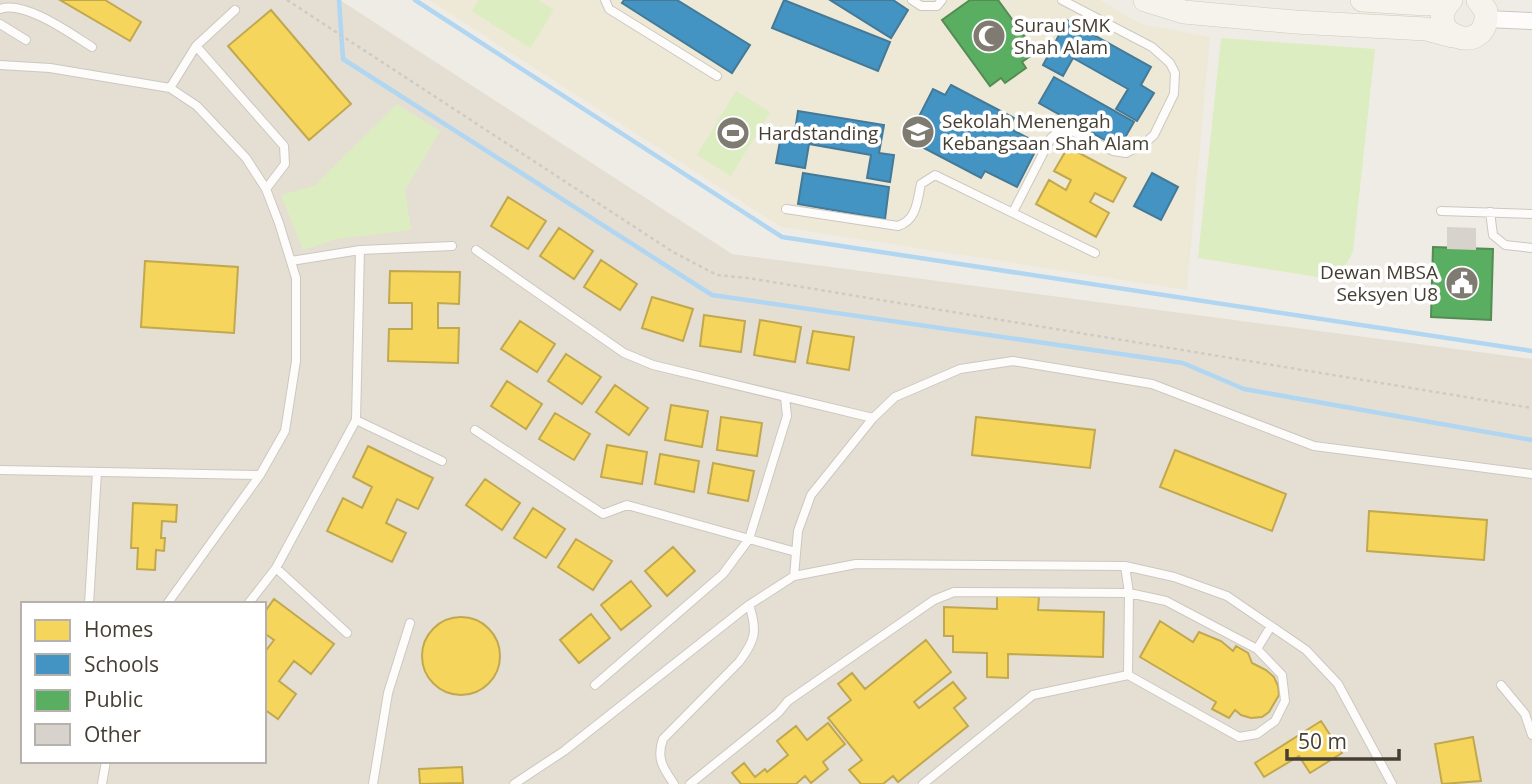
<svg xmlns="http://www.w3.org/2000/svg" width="1532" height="784" viewBox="0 0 1532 784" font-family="'Open Sans',sans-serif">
<rect width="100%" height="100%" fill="#efece5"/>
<path fill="#e4dfd2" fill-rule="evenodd" d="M0 0H340L732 254 1532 359V784H0ZM23 604H264V761H23Z"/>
<path fill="#eee8d6" d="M429 0H1100L1141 24 1210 37 1187 290 781 227Z"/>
<path fill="#dbedc1" d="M479 0H538L554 10 530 48 472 11Z
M1221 38 1375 49 1353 252 1337 280 1198 258Z
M736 91 770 112 731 176 697 155Z
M397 104 440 131 405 190 411 230 337 239 303 250 281 195 314 186Z"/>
<path fill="#f6d55c" stroke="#c1a84f" stroke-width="2" d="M60 0H105L141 22 130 41Z
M271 10 351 104 309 140 228 46Z
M1068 147 1126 178 1113 202 1095 193 1090 202 1109 213 1096 237 1036 204 1049 180 1066 190 1071 180 1054 171Z
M508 197 546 221 528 249 491 226Z
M559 228 593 251 574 279 540 256Z
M601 260 637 284 620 310 584 287Z
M145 261 238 267 234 333 141 327Z
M390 271 460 272 459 304 438 303V328H459L458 363 388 361 389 329H412V303H389Z
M652 297 693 309 683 341 642 328Z
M704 315 745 321 741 352 700 346Z
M760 320 801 327 795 362 754 355Z
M520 321 555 344 537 372 501 349Z
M813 331 854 337 849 370 807 363Z
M566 354 601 377 582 404 548 381Z
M507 381 542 404 526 429 491 406Z
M615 385 648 408 629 435 596 412Z
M671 405 708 411 702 447 665 440Z
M555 413 590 434 574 460 539 439Z
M721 417 762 423 757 456 717 450Z
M976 417 1095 430 1090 468 972 455Z
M607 445 647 452 642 484 601 477Z
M368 446 433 478 418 509 397 499 386 523 406 533 392 562 327 531 343 498 362 508 372 487 353 477Z
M1175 450 1286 494 1272 531 1160 487Z
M660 454 699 461 694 492 655 484Z
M713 463 754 471 748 501 708 493Z
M485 479 520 503 502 530 466 505Z
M133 503 177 505 176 522 162 521 161 538H165L164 551 156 550 155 570 137 569 138 548H131Z
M533 508 565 529 546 558 514 538Z
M1369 511 1487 520 1484 560 1367 551Z
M576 539 612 561 593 590 558 567Z
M673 547 695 571 667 596 645 571Z
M631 581 651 606 621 630 601 605Z
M997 595 1039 597 1038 610 1104 612 1103 657 1008 654V678L987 677V653L953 652V636H944V607L997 609Z
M274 599 334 644 311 674 294 661 279 681 296 694 278 719 264 709V653L274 640 264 633V613Z
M591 614 610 638 579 663 560 640Z
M422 656a39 39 0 1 1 78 0a39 39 0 1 1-78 0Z
M1160 621 1193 642 1199 632 1221 641 1233 651 1236 646 1248 653 1252 663 1266 670 1274 677 1278 686 1279 695 1269 712 1262 717 1251 718 1241 715 1235 710 1229 718 1212 709 1216 702 1140 657Z
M926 640 951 672 914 702 919 708 953 682 966 698 954 708 968 726 898 782 893 776 883 784H861L849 770 862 760 828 718 851 700 838 684 852 673 865 689Z
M1321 721 1342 753 1310 773 1299 756 1264 777 1255 763Z
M828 723 845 744 823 762 828 769 811 783 805 776 796 784H741L732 773 744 763 755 777 765 769 767 772 788 755 777 741 796 726 807 740Z
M1473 737 1481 781 1442 784 1435 744Z
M462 767 463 783 420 784 419 769Z"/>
<path fill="#4393c3" stroke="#447a98" stroke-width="2" d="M624 0H677L750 45 732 73 622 3Z
M784 0 890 42 878 71 772 28Z
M830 0H893L908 10 891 38Z
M1067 20 1151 67 1141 85 1154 93 1137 121 1116 109 1128 89 1073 58 1063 76 1043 65Z
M1054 77 1134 122 1119 148 1039 103Z
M951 85 1014 118 1009 128 1039 144 1017 187 985 171 981 178 922 147 925 140 911 132 933 89 945 95Z
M798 111 884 125 879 153 894 155 890 182 867 178 871 155 809 144 805 168 776 163 781 136 794 138Z
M803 173 889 187 885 219 798 204Z
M1152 173 1178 187 1161 220 1134 206Z"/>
<path fill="#5aae61" stroke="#548c53" stroke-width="2" d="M970 0H998L1036 52 1022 62 1026 68 1005 83 1001 78 990 86 942 20Z
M1433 247 1493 249 1491 320 1431 317Z"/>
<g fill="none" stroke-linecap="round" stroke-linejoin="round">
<path stroke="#b0d6f2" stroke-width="4.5" d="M339 0 343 59 712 295 1183 363 1244 389 1532 440
M415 0 782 237 1532 351"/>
</g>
<path fill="#d7d3cc" stroke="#d7d3cb" stroke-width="2" d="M1448 228 1475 229V249L1448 248Z"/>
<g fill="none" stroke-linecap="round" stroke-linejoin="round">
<defs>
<path id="lane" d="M605 0 609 9 717 76
M912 0 921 6H937L942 0
M0 9C24 0 70 33 92 47
M0 24 26 40
M196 46 284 146 285 164 266 189
M0 65 50 68 170 88 197 106 246 158 266 189 279 223 296 278V361L285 431 260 475 167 604
M170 88 196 46 235 10
M786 209 898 226C917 220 917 201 921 184L935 175 1095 253
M1441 211 1532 214
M1013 212 1051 138 1058 132 1070 130 1113 151 1126 153 1145 143 1154 135 1174 94 1175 73 1170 63 1152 47 1062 0
M1490 212 1493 235 1505 245 1532 248
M360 250 452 246
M476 250 624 353 653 365 873 418
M356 420 442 461
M475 430 603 514 627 505 796 552
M0 470 260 475
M276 568 347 633
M794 576 798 531 811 495 873 418 895 397 960 369 1013 361 1152 384 1314 446 1532 474
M89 604 97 472
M248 604 276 568 356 420 360 250 291 261
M1257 649 1271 626
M595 685 723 574 749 539 787 416 785 397
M1501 685 1525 714 1532 735
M102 784 106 761
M373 784 388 693 410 623
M514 784 564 751 749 605 794 576 856 564 1125 566 1174 577 1227 596 1306 650 1338 684 1392 784
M674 784C663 768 656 758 663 739L739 662C755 641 758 631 749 605
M690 784 778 713 788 701 934 600 954 592 1129 593 1166 601 1257 649 1282 675 1285 701 1275 721 1257 734 1239 737 1128 675 1129 593 1125 566
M923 784 1033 695 1128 675"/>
<path id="street" d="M1486 19 1532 21"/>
<path id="secondary" d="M1145 0 1184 12 1295 22 1426 29 1452 36
M1362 0 1426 4 1448 2
M1451 0C1418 34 1490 60 1486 11L1478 0"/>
</defs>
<use href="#lane" stroke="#cbc8c1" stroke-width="10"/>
<use href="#street" stroke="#cbc8c1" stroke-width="18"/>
<use href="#secondary" stroke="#cfcabb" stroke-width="24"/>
<path stroke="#cecbc5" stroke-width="2.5" stroke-dasharray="3.5 3.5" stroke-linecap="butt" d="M287 0 673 252 717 275 748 278 1532 408"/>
<use href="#lane" stroke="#fdfcfb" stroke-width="8"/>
<use href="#street" stroke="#fdfcfb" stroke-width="16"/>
<use href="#secondary" stroke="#f6f3ec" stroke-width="23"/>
</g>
<defs>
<symbol id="mosque-disc" viewBox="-11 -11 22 22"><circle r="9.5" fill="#807b71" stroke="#fff"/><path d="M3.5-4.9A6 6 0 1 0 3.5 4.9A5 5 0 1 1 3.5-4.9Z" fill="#fff"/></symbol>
<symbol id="school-disc" viewBox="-11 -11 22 22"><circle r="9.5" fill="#807b71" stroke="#fff"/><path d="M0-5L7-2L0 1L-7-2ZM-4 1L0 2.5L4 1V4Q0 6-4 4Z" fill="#fff"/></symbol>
<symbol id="stadium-disc" viewBox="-11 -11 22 22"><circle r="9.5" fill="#807b71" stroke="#fff"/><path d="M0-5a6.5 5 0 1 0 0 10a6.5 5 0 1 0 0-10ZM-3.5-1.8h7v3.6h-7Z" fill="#fff"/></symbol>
<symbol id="civic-disc" viewBox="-11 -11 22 22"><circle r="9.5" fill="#807b71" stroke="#fff"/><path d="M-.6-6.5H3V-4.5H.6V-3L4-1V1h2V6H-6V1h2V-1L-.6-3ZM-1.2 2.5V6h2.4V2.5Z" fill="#fff"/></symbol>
</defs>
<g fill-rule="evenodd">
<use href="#mosque-disc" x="970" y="17" width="38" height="38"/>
<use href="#school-disc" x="899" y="113" width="38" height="38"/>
<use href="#stadium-disc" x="714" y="114" width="38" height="38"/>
<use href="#civic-disc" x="1443" y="264" width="38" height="38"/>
</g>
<g text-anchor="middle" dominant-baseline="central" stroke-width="7" stroke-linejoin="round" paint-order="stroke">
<g font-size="19" fill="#453e32" stroke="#fff" text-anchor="start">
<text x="1014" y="25">Surau SMK<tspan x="1014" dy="22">Shah Alam</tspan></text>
<text x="942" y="121">Sekolah Menengah<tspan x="942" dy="22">Kebangsaan Shah Alam</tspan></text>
<text x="758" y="133">Hardstanding</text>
<text x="1438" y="272" text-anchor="end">Dewan MBSA<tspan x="1438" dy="22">Seksyen U8</tspan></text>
</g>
</g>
<rect x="21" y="602" width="245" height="161" fill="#ffffff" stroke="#b5b2ad" stroke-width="2"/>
<rect x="35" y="620" width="35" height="21" fill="#f6d55c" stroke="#b5b2ad" stroke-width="2"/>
<text x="84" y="637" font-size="21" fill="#453e32">Homes</text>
<rect x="35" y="654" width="35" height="21" fill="#4393c3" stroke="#b5b2ad" stroke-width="2"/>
<text x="84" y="672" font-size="21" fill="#453e32">Schools</text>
<rect x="35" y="690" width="35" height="21" fill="#5aae61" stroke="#b5b2ad" stroke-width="2"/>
<text x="84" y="707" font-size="21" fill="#453e32">Public</text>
<rect x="35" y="724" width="35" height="21" fill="#d7d3cc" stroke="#b5b2ad" stroke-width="2"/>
<text x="84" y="742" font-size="21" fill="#453e32">Other</text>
<path d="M1287 749v10h112v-10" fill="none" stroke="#453e32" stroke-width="3.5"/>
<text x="1298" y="749" font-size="21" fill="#453e32" stroke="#ffffff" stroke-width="5" paint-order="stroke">50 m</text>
</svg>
